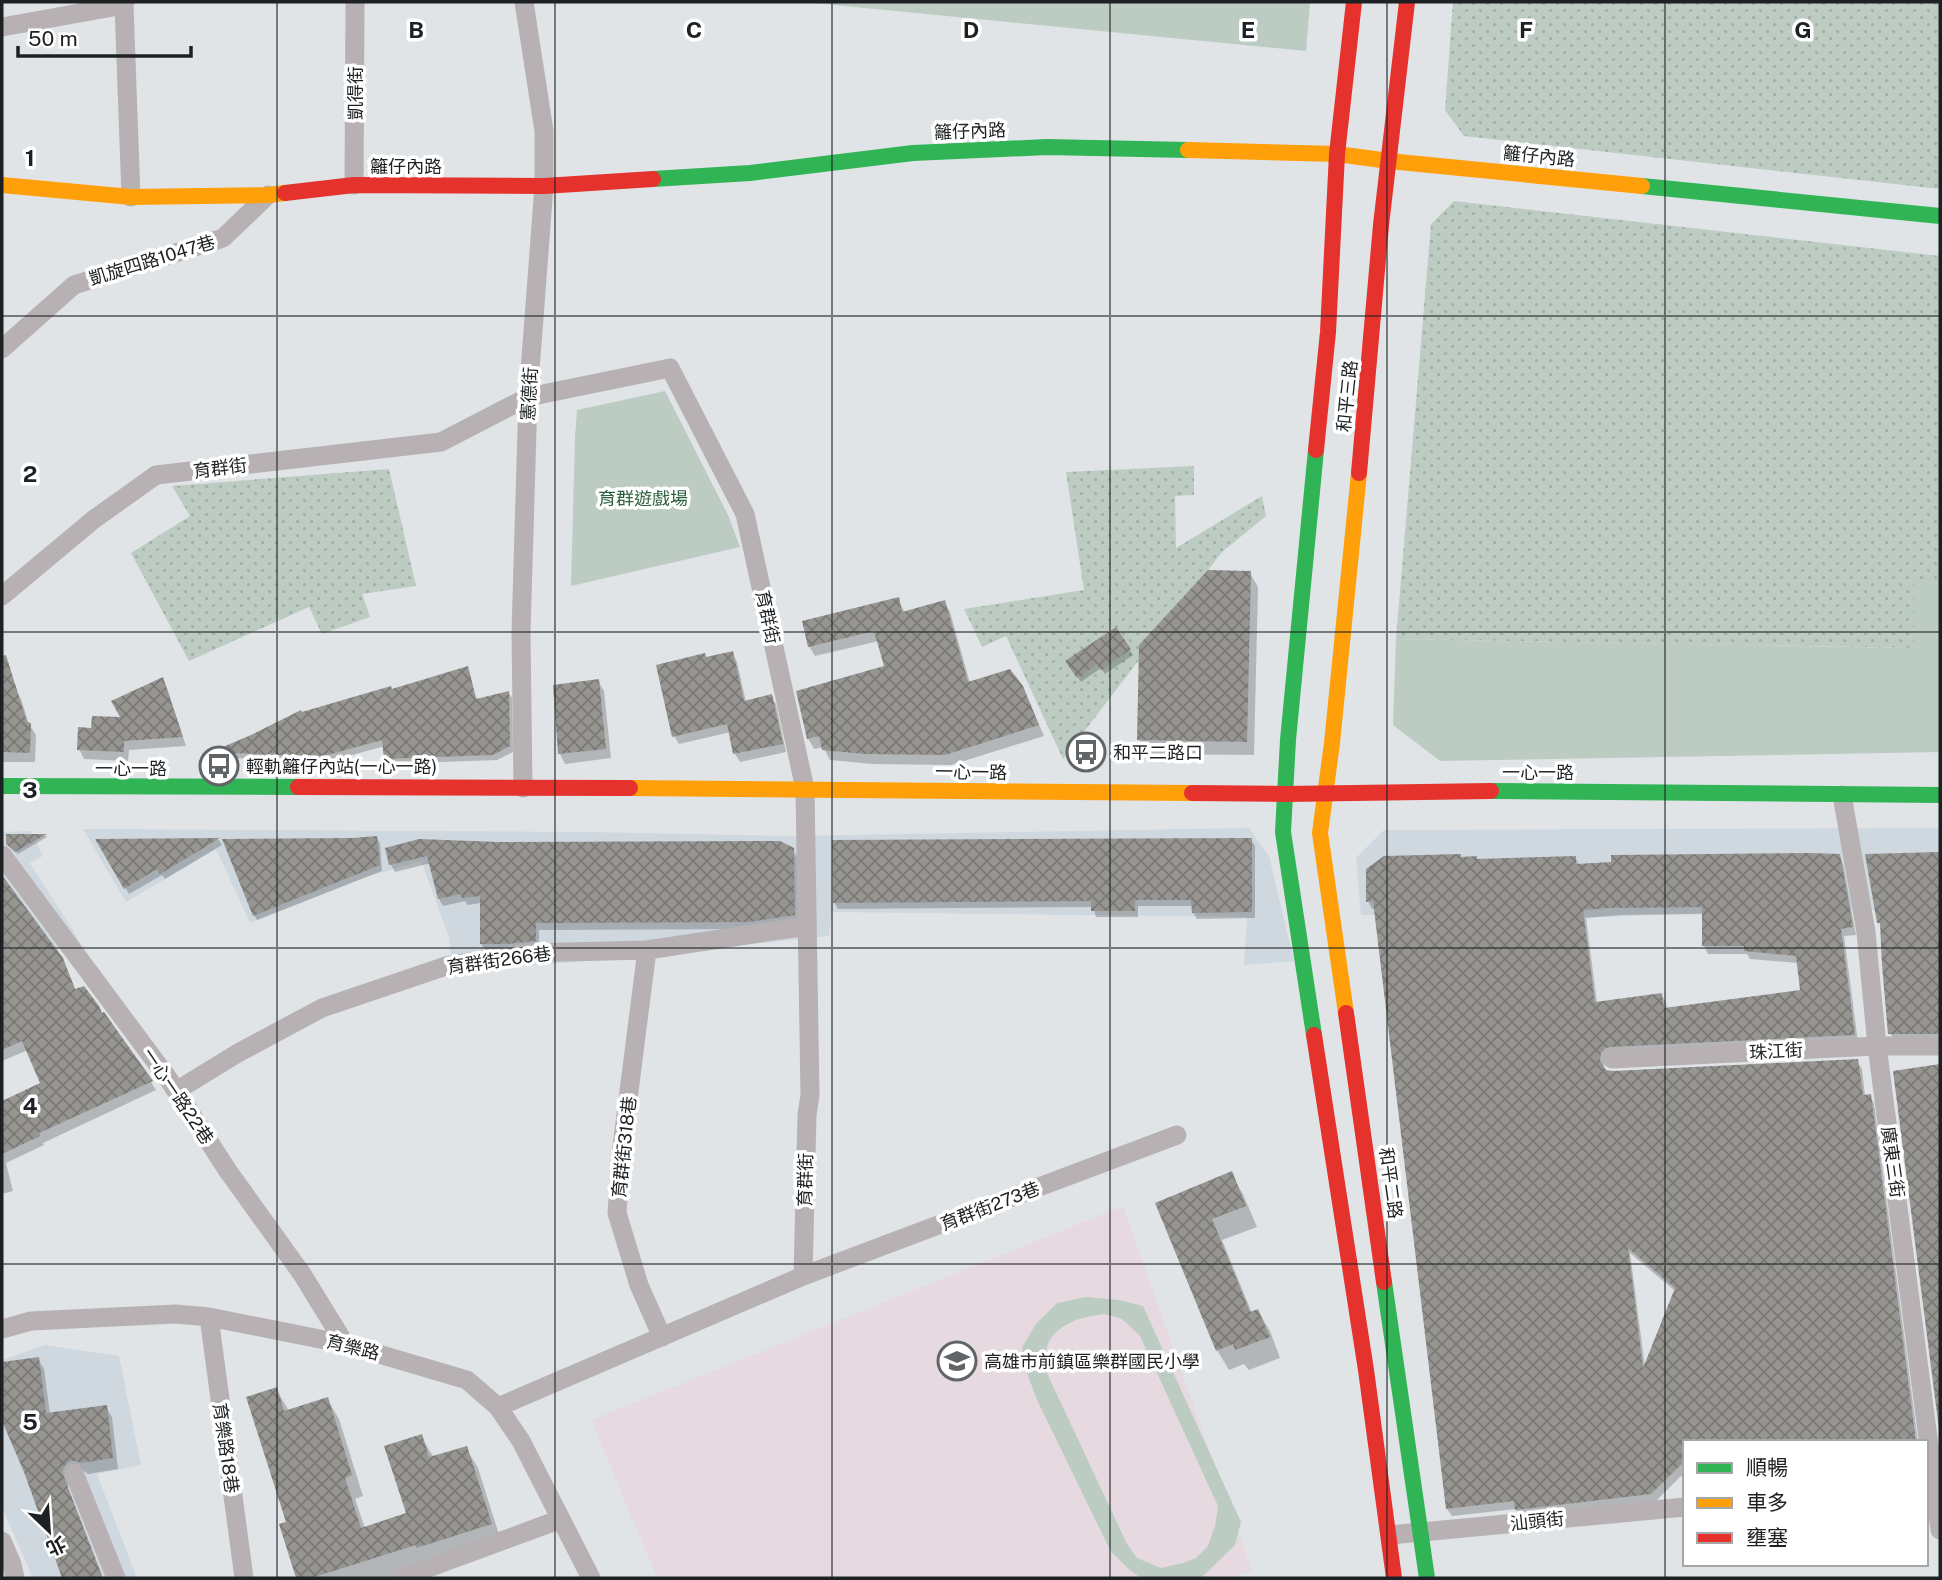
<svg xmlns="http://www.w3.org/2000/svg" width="1942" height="1580" viewBox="0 0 1942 1580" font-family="'Public Sans','Noto Sans TC',sans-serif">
<defs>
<pattern id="grass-dots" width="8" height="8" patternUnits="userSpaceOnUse" patternTransform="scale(1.75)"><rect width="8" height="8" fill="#bcccc2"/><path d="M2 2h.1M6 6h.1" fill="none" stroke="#a1afa6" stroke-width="1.8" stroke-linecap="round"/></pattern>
<pattern id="building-cross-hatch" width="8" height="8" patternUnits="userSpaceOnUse" patternTransform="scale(1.75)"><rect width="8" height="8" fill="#979591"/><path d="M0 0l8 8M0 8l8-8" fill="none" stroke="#7b7976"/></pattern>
</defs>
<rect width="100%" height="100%" fill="#e0e4e7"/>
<path fill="#cfd8df" d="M1249 828 1269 856 1294 961 1244 965 1247 917 832 912 829 936 587 961 453 972 449 937 421 861 363 878 250 923 216 849 126 902 83 829 588 832 794 836Z
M1940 828V918L1845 907 1604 917 1361 915 1356 858 1384 830Z
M31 831 43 856 30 863 74 932 82 948 2 946V832Z
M45 1345 119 1356 141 1465 97 1474 137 1578H32L30 1571 2 1508V1360Z"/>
<path fill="#e6dae0" d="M1123 1206 1252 1571 1232 1578H657L591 1420Z"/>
<path fill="url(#grass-dots)" d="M1453 2H1940V189L1464 136 1445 110Z
M1454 201 1940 256V580H1914L1915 648 1396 639 1431 224Z
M1194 466V495L1175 496 1176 548 1262 496 1266 516 1222 552 1063 759 1006 636 982 647 964 609 1084 590 1066 472Z
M389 469 416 586 362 594 370 617 322 634 309 607 189 661 131 553 190 516 172 486Z"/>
<path fill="#bcccc2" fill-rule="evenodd" d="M804 2H1310L1306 51Z
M665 391 728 515 740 547 571 586 575 437 577 410Z
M1914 579 1940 580V752L1440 761 1393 725 1396 639 1914 648Z
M1086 1297 1119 1300 1143 1306 1241 1522 1235 1545 1201 1578H1141L1131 1571 1111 1552 1037 1400 1027 1373 1022 1347 1036 1324 1057 1303ZM1104 1314 1122 1319 1140 1336 1218 1506 1215 1526 1208 1546 1196 1558 1183 1563 1161 1568 1137 1558 1126 1542 1046 1371C1046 1363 1045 1351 1048 1344 1058 1322 1083 1317 1104 1314Z"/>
<path fill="#0003" fill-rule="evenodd" d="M1250 573 1258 587 1254 755 1147 754 1139 740Z
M898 599 905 613 944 602 950 612 970 683 1028 699 1044 736 951 765 872 764 830 760 823 747 814 749 808 738 886 667 879 641 815 656 809 646Z
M1115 629 1133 655 1105 674 1101 668 1081 682 1068 662Z
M732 653 737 662 746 702 771 696 776 704 786 752 740 762 735 754 731 732 679 744 674 736 706 659Z
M467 668 470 674 477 701 509 693 512 698 513 752 497 760 389 764 386 758 385 746 323 763 216 757 214 753 302 714Z
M162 679 167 688 186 746 129 750 128 761 84 759 79 749 93 729 123 719Z
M598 681 604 691 611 758 565 764 560 754Z
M2 688H15L21 699 29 724 36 735 35 762H2Z
M8 836H46L47 837 18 854 9 846Z
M376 837 380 843 382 871 257 920 254 915 353 840Z
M219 840 222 845 165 879 162 875 129 894 98 841Z
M1251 840 1255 846V918L1197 919 1193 912V906H1138V917H1096L1093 907 838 909 834 902Z
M387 849H792L797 857 798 923 754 929 539 930V948L486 951 481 944V903L468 905 465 901 443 906 439 899 431 863 395 872 391 865Z
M1940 854V1046L1898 1047 1890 1033 1882 929 1879 923 1867 855Z
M1839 856 1843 864 1856 935 1844 936 1858 1042 1605 1061 1603 1069 1612 1073 1857 1061 1862 1069 1865 1096H1870L1874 1103 1918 1442H1685V1481L1681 1476 1655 1502 1521 1517 1516 1509 1452 1516 1447 1509 1375 909H1372L1368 901 1461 858 1478 861 1575 857 1580 866ZM1704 914V946L1708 954H1747L1750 959 1798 963 1802 992 1667 1009 1666 1002 1661 995 1597 1003 1586 918 1621 915ZM1630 1253 1675 1291 1645 1367Z
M2 878 62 959 76 991 151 1082 156 1090 43 1143 44 1145 6 1163 13 1191 2 1194V1102L42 1084 28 1050 2 1061Z
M1940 1066V1423L1895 1072Z
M1231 1174 1243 1194 1257 1227 1222 1240 1252 1313 1258 1311 1270 1331 1280 1358 1249 1370 1244 1364 1229 1370 1217 1350 1157 1204Z
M38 1359 44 1369 50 1414 106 1407 112 1417 118 1469 88 1474 84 1471 69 1477 68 1489 102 1578H63L25 1471 2 1418V1365Z
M276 1389 289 1411 327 1399 339 1419 363 1496 355 1499 365 1528 408 1515 421 1436 434 1458 466 1448 478 1468 502 1544 387 1578H298L281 1525 288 1523Z"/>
<path fill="url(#building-cross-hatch)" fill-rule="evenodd" d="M1208 570 1251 571 1247 742 1137 740 1139 645Z
M899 597 902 612 945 600 968 682 1010 669 1023 686 1039 725 945 755 865 754 822 750 819 736 807 739 796 691 884 666 874 631 808 647 802 621Z
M1116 627 1131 649 1101 670 1097 664 1077 678 1065 661Z
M733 651 744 701 772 694 783 744 733 754 727 724 672 737 656 665 705 653 706 657Z
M6 655 27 722 31 723 30 753 2 752V656Z
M468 666 476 699 509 691 510 746 493 755 384 759 382 740 320 757 211 752 251 735 301 710 302 712 391 686 392 689Z
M163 677 183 737 124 741V752L77 750 78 727 91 728 92 716 120 717 111 701Z
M599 679 606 749 558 754 553 685Z
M6 834H47L15 852 6 844Z
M377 836 380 865 253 916 222 839 353 838Z
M220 838 160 874 157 869 124 889 95 839Z
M1252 838V912L1192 913 1191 900H1135V911H1091V901L833 903 832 840Z
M419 839 499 842 780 841 794 848 795 915 749 922 536 923V941L505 944H480V896L462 898 461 894 438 899 427 856 389 865 385 848Z
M1940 852V1034H1888L1882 965 1880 923H1877L1865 854Z
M1811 853 1840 854 1853 927 1841 929 1855 1035 1611 1047 1606 1048 1601 1053 1600 1060 1606 1070 1613 1071 1858 1059 1863 1095 1871 1094 1916 1442H1685V1461L1651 1494 1515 1510 1514 1501 1446 1509 1373 901 1366 902V869L1384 856 1461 854V857L1477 856V859L1576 856V864L1611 862V855ZM1702 907V946H1744V951L1796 956 1800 990 1664 1008 1662 993 1595 1002 1583 910 1609 908ZM1628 1248 1675 1288 1643 1368 1632 1278Z
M2 875 63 958 75 989 84 986 99 1006 102 1013 104 1012 153 1081 39 1133 40 1136 2 1154V1101L40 1083 22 1041 2 1050Z
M1940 1064V1437L1893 1071Z
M1232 1171 1246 1206 1212 1219 1250 1312 1258 1309 1270 1337 1235 1350 1233 1344 1216 1351 1155 1203Z
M39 1357 46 1413 107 1405 113 1458 81 1463 76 1461H70L65 1465 62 1472 103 1578H62L24 1472 2 1421V1362Z
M277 1387 284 1411 328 1397 352 1475 345 1478 361 1528 406 1513 384 1446 422 1434 429 1457 467 1446 492 1524 416 1548V1545L311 1578H296L279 1524 286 1522 246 1397Z"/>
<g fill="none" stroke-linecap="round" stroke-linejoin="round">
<path stroke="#b7b1b3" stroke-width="19" d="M125 2 124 5 131 197
M2 27 124 5
M354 185 355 2
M2 349 74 285 223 238 268 195
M2 596 93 520 156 475 441 442 528 397 670 368 745 514 805 789 810 1095 807 1115 803 1276 498 1407
M523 788 521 632 528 397 544 186V131L524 2
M1842 795 1866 932 1877 1046 1940 1530
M2 855 167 1077 228 1171 302 1274 345 1344
M647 950 621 1154 617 1213 639 1285 662 1337
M1612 1059 1877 1046H1940
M176 1091 238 1053 322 1008 446 966 526 953 647 950 807 926
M803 1276 1177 1135
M209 1317 244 1578
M2 1329 31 1321 176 1314 209 1317 345 1344 467 1380 498 1407 521 1441 591 1578
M74 1473 116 1578
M1390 1535 1685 1507
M2 1541 12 1564 15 1578
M401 1578 561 1519"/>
<path stroke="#30b455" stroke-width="16" d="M653 179 750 173 913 153 1047 147 1188 150
M1642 186 1940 216
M2 786 298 787
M1491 791 1940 795
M1314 1035 1283 832 1288 740 1316 450
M1384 1282 1427 1578"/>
<path stroke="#ff9f0a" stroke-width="16" d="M1188 150 1337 154 1389 161 1642 186
M2 185 131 197 268 195 285 193
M630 788 1192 793
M1346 1013 1320 833 1332 743 1359 473"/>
<path stroke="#e5322d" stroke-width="16" d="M285 193 354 185 544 186 653 179
M1316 450 1328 332 1337 154 1354 2
M1359 473 1381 225 1407 2
M298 787 630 788
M1192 793 1285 794 1491 791
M1346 1013 1384 1282
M1314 1035 1366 1370 1394 1578"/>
</g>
<path fill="none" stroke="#1e2123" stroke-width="2" stroke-opacity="0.55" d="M277 2V1578M555 2V1578M832 2V1578M1110 2V1578M1387 2V1578M1665 2V1578M2 316H1940M2 632H1940M2 948H1940M2 1264H1940"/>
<defs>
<symbol id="bus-ring" viewBox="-11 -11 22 22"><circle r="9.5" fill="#fff" stroke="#626568" stroke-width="1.5"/><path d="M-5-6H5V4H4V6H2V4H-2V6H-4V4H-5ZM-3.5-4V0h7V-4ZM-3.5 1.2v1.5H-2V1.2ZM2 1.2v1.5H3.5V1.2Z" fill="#626568"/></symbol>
<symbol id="school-ring" viewBox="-11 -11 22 22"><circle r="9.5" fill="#fff" stroke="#626568" stroke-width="1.5"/><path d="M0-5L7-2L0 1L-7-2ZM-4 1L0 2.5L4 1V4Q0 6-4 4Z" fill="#626568"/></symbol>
</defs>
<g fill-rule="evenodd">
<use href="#bus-ring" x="1064" y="730" width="44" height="44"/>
<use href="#bus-ring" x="197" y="744" width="44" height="44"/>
<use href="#school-ring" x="935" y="1339" width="44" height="44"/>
</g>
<g text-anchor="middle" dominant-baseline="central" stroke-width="7" stroke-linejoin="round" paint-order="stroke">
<g font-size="18" fill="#1e2123" stroke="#fff">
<text transform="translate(355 93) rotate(-90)">凱得街</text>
<text transform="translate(970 131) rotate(-2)">籬仔內路</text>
<text transform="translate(1539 156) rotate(6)">籬仔內路</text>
<text x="406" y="166">籬仔內路</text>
<text transform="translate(152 260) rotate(-17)">凱旋四路1047巷</text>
<text transform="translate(529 394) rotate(-87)">憲德街</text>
<text transform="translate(1347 396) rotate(-84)">和平三路</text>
<text transform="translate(220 468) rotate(-7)">育群街</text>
<text transform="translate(768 617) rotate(78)">育群街</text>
<text x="131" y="768">一心一路</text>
<text transform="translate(971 772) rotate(1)">一心一路</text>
<text x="1538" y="772">一心一路</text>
<text transform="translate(499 960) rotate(-8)">育群街266巷</text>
<text transform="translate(1776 1051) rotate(-3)">珠江街</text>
<text transform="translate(178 1096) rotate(56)">一心一路22巷</text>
<text transform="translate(624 1147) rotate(-84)">育群街318巷</text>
<text transform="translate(1893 1162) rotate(82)">廣東三街</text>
<text transform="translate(805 1180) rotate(-89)">育群街</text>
<text transform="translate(1391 1183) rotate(82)">和平二路</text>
<text transform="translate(990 1206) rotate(-21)">育群街273巷</text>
<text transform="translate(353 1347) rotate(14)">育樂路</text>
<text transform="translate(226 1448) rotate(82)">育樂路18巷</text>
<text transform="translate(1537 1521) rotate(-6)">汕頭街</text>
</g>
<g font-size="18" fill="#2d623e" stroke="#fff">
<text x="643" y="498">育群遊戲場</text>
</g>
<g font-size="18" fill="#1e2123" stroke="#fff" text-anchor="start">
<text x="1113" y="752">和平二路口</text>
<text x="246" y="766">輕軌籬仔內站(一心一路)</text>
<text x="984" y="1361">高雄市前鎮區樂群國民小學</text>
</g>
</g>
<g font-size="23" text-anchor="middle" font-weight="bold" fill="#1e2123" stroke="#fff" stroke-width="7" stroke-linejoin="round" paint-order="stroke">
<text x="416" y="38">B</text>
<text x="694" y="38">C</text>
<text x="971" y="38">D</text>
<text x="1248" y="38">E</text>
<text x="1526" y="38">F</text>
<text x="1803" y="38">G</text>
<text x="30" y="166">1</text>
<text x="30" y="482">2</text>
<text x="30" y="798">3</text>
<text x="30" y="1114">4</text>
<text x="30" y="1430">5</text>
</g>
<rect width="1942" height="1580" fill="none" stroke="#1e2123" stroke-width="7"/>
<rect x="1683" y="1440" width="245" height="126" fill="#ffffff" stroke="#a5a6a7" stroke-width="2"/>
<rect x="1697" y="1463" width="35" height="10" fill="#30b455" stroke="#a5a6a7" stroke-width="2"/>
<text x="1746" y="1475" font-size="21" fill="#1e2123">順暢</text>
<rect x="1697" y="1498" width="35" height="10" fill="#ff9f0a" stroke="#a5a6a7" stroke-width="2"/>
<text x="1746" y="1510" font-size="21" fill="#1e2123">車多</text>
<rect x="1697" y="1533" width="35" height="10" fill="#e5322d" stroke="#a5a6a7" stroke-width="2"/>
<text x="1746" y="1545" font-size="21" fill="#1e2123">壅塞</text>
<g transform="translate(49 1531) rotate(155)" stroke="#ffffff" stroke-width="5" paint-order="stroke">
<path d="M0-5L12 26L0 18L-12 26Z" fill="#1e2123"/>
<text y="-10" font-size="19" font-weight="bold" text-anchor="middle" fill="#1e2123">北</text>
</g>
<path d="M18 46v10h173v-10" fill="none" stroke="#1e2123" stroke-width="3.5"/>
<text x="28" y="46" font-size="21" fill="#1e2123" stroke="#ffffff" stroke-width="5" paint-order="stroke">50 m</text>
</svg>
